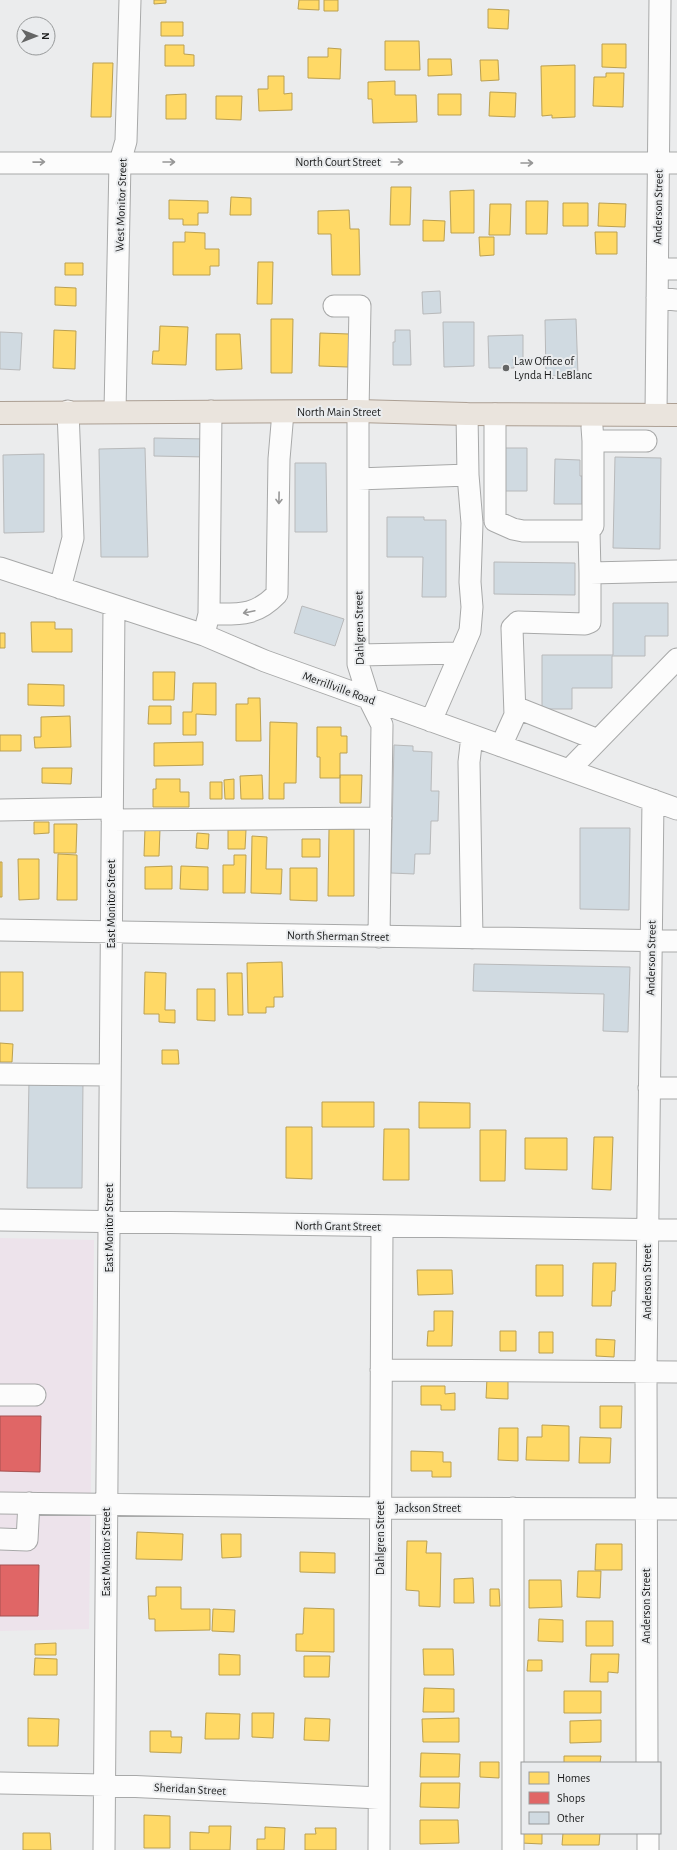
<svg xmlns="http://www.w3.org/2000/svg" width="677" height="1850" viewBox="0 0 677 1850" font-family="'Alegreya Sans',sans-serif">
<rect width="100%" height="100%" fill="#ebeced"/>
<path fill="#ede3eb" d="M0 1238 94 1240 89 1629 0 1631V1633Z"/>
<path fill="#ffd966" stroke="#bba050" d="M154 0H166V3L154 4Z
M299 0H319V10L298 9Z
M324 0H338V11H324Z
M488 9 509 10 508 29 488 28Z
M161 22H183V36H161Z
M385 41H419L420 70H385Z
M602 44H626V68L602 67Z
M165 45H184V54L194 55V66H165Z
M328 48 341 49 340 79 308 78V57H328Z
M428 59H451L452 75 428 76Z
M480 60H498L499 80 481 81Z
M93 63H113L111 117H91Z
M575 65V117L552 118V115L542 116 541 66Z
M606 73H624L623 107 593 106 594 77H606Z
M268 76H284V94L292 93V110L259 111 258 89H268Z
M395 81V95H416L417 122 373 123 372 99H368V82Z
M490 92 516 93 515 117 489 116Z
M186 94V119H166V95Z
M438 94H461V115H438Z
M216 96H242L241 120 216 119Z
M391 187H411L410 225H390Z
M474 190V233H451L450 191Z
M231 197 251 198V215H230Z
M169 200 208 201V213H198V225H183V219H169Z
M526 201H548L547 234H526Z
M563 203H588V226H563Z
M599 203 626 204 625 227 598 226Z
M490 204H511L510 235H489Z
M349 210 350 229H359L360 275H332L331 234H318V211Z
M423 220 445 221 444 241H423Z
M185 232 205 233V249H219V266H210V275H173V242H185Z
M595 232H617V254H596Z
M479 237H494V255L480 256Z
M258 262H273L272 304H257Z
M65 263H83V275H65Z
M55 287 76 288V306L55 305Z
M271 319H293L292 373H271Z
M160 326 188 327 186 365 152 364 153 351H159Z
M54 330 76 331 75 369 53 368Z
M320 333 349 334 348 367 319 366Z
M216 334H240L242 369 216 370Z
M31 622H55V629H72V652H32Z
M0 633H5V648H0Z
M153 672H175L174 700H153Z
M193 683H216V715L196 714V735H183V712H192Z
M28 684 64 685V706L28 705Z
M248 698H260L261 741H236V704H248Z
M149 706H171V724H148Z
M70 716 71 747 35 748 34 737H41V717Z
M270 722 297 723 296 783H284V799H269Z
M317 727H341V736H347V753H340V778H320V757H317Z
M0 735H21V751H0Z
M203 742V765L154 766V743Z
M42 768H72L71 784 42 783Z
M262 775 263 799H241L240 776Z
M340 775H362L361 803H340Z
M156 779H180V792H189V807H153V789H156Z
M234 779V799H225L224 780Z
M210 782H222V799H210Z
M34 822H49V833L34 834Z
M54 824H77L76 853H54Z
M145 829H160L159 856H144Z
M329 829H354V896H328Z
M228 830H246L245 849H228Z
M197 833 209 834 208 849 196 848Z
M252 836 267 837 266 869H282L281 894 251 893Z
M302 839H320V857H302Z
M58 854 77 855V900H57Z
M234 855H246L245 893H223V865H234Z
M18 859H39V899L19 900Z
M0 862H2V897H0Z
M172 866V889H145V867Z
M181 866 208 867V890L180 889Z
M290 868H317V901L290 900Z
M282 962 283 997H274V1007H266V1013H248L247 963Z
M0 972H23V1011H0Z
M145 972 166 973 165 1010H175V1023L159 1022V1014H144Z
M227 973H242L243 1015H228Z
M197 989H215V1021L197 1020Z
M0 1043 13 1044 12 1062H0Z
M162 1050H178L179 1064H162Z
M322 1102H374V1127H322Z
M419 1102 470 1103V1128H419Z
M286 1127H312V1179L286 1178Z
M384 1129H409V1180H383Z
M480 1130H506L505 1181H480Z
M594 1137H613L611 1190 592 1189Z
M525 1138H567V1170L525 1169Z
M593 1263H616L615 1291H612L611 1306H592Z
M536 1265H563V1296H536Z
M417 1270H452L453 1294 418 1295Z
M434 1311H453L452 1346H427L428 1331H434Z
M500 1331H516V1351H500Z
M539 1332H553V1353H539Z
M596 1339 615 1340 614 1357 596 1356Z
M487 1378H508V1399L486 1398Z
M421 1386H445V1394L455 1393V1410H441V1405H421Z
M600 1406H622L621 1428H600Z
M542 1425 569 1426V1461L526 1460 527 1437H542Z
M499 1428H518V1461L498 1460Z
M580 1437 611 1438 610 1463H579Z
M411 1451 443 1452V1462H451V1477H432V1471H411Z
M137 1532 183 1534 182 1560 136 1559Z
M221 1534H241V1557L222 1558Z
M407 1541H427L426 1553H441L440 1607 419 1606V1591L406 1590Z
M596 1544H622V1570H595Z
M300 1552 335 1553V1573L300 1572Z
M578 1571H601L600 1598 577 1597Z
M473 1578 474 1603H454V1579Z
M529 1580H561L562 1607 529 1608Z
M156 1587H181V1609H210V1630L155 1631V1619H149L148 1596H156Z
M490 1589H499L500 1606H490Z
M304 1608 334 1609V1652L296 1651V1634H303Z
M213 1609 235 1610 234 1632 212 1631Z
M539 1619 563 1620V1642L538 1641Z
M586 1621H613V1646H586Z
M56 1643V1655H35V1644Z
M423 1649H453L454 1675H424Z
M219 1654 240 1655V1675H219Z
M591 1654H619L618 1673 608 1672V1682H590Z
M304 1656H330L329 1677H304Z
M35 1658 57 1659V1675H34Z
M528 1660H542V1671H527Z
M424 1688 454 1689V1712H423Z
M564 1691H601V1713H564Z
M206 1713 240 1714 239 1739H205Z
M252 1713H274L273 1738 252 1737Z
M28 1718 59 1719 58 1746H28Z
M305 1718 330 1719 329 1741 304 1740Z
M459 1718V1742H423L422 1719Z
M601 1720V1742L570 1743V1721Z
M150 1731H171V1737H182L181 1753 150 1752Z
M421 1753 460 1754 459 1777H420Z
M564 1756H601L600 1763H564Z
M480 1762H499V1778L480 1777Z
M421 1783H460L459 1808 420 1807Z
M144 1815 170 1816V1848H144Z
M420 1820H458L459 1843 420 1844Z
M209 1826H231L230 1850H190V1832L209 1833Z
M265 1827 285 1828 284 1850H257V1839H265Z
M315 1828H336V1850H305V1834H316Z
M23 1833H50L51 1850H23Z
M522 1833H542V1844L521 1843Z
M563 1833H600L599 1845H562Z"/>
<path fill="#e06666" stroke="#a55050" d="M0 1416H41L40 1472 0 1471Z
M0 1565H39L38 1616H0Z"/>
<path fill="#d0dae1" stroke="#b8b9ba" d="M440 291 441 313 423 314 422 292Z
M576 319 578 375 546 376 545 320Z
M443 322H474V366L444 367Z
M395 330H410L411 365H393V342H395Z
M0 332 22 333 20 370 0 369Z
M523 335V358L513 359 514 368H489L488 336Z
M154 438 207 439V457L154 456Z
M145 448 148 557H101L99 449Z
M503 448H527V491H504Z
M44 454V532L4 533 3 455Z
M615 457 661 458 660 549 613 548Z
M555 459 580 460V476H582V504H554Z
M295 463H326L327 532H295Z
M387 517H424V520H446V597H422L423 557H387Z
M494 562 575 563V595L494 594Z
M613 603H668V636H645V656H612V688H572V709H542V655H613Z
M302 606 344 619 335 646 294 633Z
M394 745 413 746V751L432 752 431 791H439L438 821H431L430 854H415L414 874 391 873Z
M580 828H630L629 910 580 909Z
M474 964 630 967 628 1032 603 1031 604 994 473 991Z
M29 1080 83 1081 82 1188H27Z"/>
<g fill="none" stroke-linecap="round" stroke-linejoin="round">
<defs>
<path id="minor" d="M0 163H677
M658 269H677
M657 298 677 300
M334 306H360L358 411V664L369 699 382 725 379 937
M115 411 120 162 126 141 130 0
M495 414V521L513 529 523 531H589
M656 415 660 0
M592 427 593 441H646
M593 441V526L589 531 590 573 677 571
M358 479 468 475 467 414
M0 568 204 635 265 661 677 809
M60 588 73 538 68 411
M209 614C238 614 255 617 277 594L279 459 283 412
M206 626 209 614 211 411
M358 655 460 653
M515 707 598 740
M431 721 470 631 472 607 470 582 472 523 468 475
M501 746 515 715 512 628 518 622 585 624 590 622V573
M569 770 677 659
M0 810 112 808
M112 820 381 818
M0 930 677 941
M472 938 469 762 472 736
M0 1074 109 1075
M649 1088H677
M0 1220 677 1230
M381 1370 677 1372
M0 1395H35
M0 1503 381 1508 677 1509
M513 1508V1850
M0 1539 27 1540 29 1503
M647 1763 646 1371 653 800
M0 1783 104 1785 379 1798
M648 1833V1850
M104 1850 114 606
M379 1850 382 1227"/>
<path id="major" d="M0 413 358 411 467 414 677 415"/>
</defs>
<use href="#minor" stroke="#a8a9a9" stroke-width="23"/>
<use href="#major" stroke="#ac9f93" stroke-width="24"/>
<use href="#minor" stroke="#fcfcfc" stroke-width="21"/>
<use href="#major" stroke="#eae4dd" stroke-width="22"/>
</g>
<defs><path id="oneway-shaft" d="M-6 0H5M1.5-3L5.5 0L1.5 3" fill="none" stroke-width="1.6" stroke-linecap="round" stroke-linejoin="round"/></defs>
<g stroke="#979797">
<use href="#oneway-shaft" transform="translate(39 162) rotate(-1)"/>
<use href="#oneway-shaft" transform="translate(169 162)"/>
<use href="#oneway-shaft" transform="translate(397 162)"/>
<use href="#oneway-shaft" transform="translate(527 163)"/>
<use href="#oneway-shaft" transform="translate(279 498) rotate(91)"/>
<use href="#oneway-shaft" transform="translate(249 612) rotate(168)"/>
</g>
<circle fill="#646565" stroke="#eaecee" stroke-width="1.5" cx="506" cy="368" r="4"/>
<g text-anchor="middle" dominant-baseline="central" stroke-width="4" stroke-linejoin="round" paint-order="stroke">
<g font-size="12" fill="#1b1c1c" stroke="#eaecee">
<text x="338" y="162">North Court Street</text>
<text transform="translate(121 205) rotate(-88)">West Monitor Street</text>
<text transform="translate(658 207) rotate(-89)">Anderson Street</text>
<text x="339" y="412">North Main Street</text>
<text transform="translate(359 628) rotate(-91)">Dahlgren Street</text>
<text transform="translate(339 688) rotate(20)">Merrillville Road</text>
<text transform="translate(111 904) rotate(-90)">East Monitor Street</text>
<text transform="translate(338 936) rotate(1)">North Sherman Street</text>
<text transform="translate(651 958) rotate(-89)">Anderson Street</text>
<text transform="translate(338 1226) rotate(1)">North Grant Street</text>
<text transform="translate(109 1228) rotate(-90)">East Monitor Street</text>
<text transform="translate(647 1282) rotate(-90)">Anderson Street</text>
<text x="428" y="1508">Jackson Street</text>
<text transform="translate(380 1538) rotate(-90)">Dahlgren Street</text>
<text transform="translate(106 1552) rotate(-90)">East Monitor Street</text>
<text transform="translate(646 1606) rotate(-90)">Anderson Street</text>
<text transform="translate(190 1789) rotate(3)">Sheridan Street</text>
</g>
<g font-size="12" fill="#1b1c1c" stroke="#eaecee" text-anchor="start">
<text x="514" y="361">Law Office of<tspan x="514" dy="14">Lynda H. LeBlanc</tspan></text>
</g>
</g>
<rect x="521" y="1762" width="140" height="72" fill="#eaecee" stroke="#97999a"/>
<rect x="529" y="1772" width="20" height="12" fill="#ffd966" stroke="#97999a"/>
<text x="557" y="1782" font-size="12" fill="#1b1c1c">Homes</text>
<rect x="529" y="1792" width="20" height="12" fill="#e06666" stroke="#97999a"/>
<text x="557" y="1802" font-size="12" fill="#1b1c1c">Shops</text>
<rect x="529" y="1812" width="20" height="12" fill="#d0dae1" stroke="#97999a"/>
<text x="557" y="1822" font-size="12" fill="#1b1c1c">Other</text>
<g transform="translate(36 36) rotate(90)"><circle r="19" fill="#eaecee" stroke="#97999a"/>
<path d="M0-3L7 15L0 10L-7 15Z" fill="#646565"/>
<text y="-6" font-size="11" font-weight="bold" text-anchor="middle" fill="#1b1c1c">N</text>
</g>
</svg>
